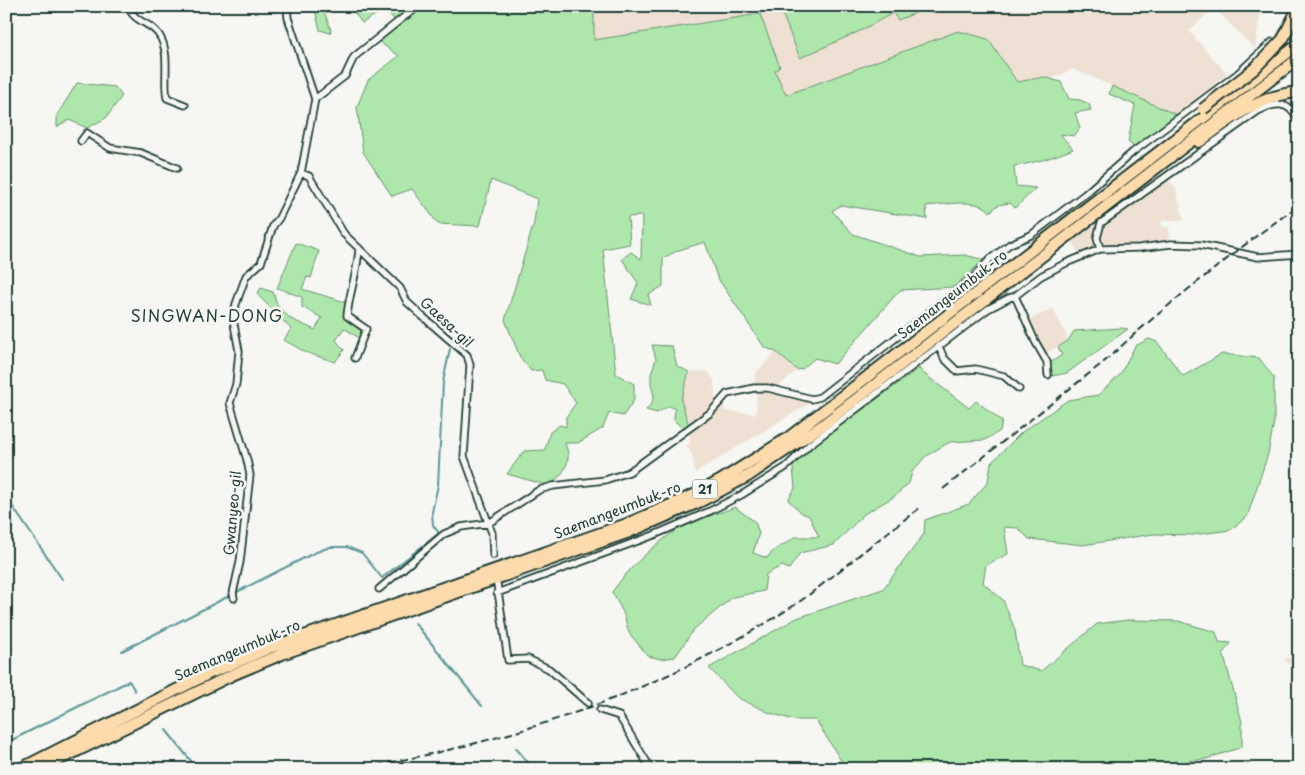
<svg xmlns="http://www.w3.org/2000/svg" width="1305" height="775" viewBox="0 0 1305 775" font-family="'Playpen Sans',sans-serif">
<rect width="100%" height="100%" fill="#f6f6f2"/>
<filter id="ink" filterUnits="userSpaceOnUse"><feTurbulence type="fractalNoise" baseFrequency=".02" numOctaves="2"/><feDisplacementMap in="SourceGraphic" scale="10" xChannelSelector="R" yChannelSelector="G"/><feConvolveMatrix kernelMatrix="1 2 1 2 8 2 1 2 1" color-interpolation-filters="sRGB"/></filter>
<g filter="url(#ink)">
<path fill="#eee1d4" d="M509 6H1261L1255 49 1214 8 1189 31 1227 74 1177 115 1073 69 1012 97 743 140Z
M1167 179 1175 187 1184 220 1161 221 1163 227H1169L1170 242 1079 255 1072 240 1098 223 1107 221Z
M1053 308 1069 341 1046 353 1037 340 1029 320Z
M776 352 797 370 779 386 777 393 810 403 695 473 692 455 686 446 690 443V431L681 400 689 372 707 371 714 380 715 400 722 398 725 411 756 414 757 391 754 375Z
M1299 655V673L1284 659Z"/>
<path fill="#aee7ab" stroke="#669270" d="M314 6H322L331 30 330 33 320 30Z
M342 6H390L362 23 354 12Z
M396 6H417L395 21 387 10Z
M424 6H594V40L760 14 780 67 775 71 786 95 958 31 988 39 1017 82 1044 77 1061 82 1069 99 1080 100 1089 104 1091 110 1075 113 1080 128 1074 136 1060 134 1073 149C1054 157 1035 163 1014 166L1016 186 1036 188 1015 208 1010 203 998 205 990 212C980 197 943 205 926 206L927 219 841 205 832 211 853 234 921 257 965 255 984 260 954 287 900 290 835 364 815 358 802 369 797 370 776 352 764 347 717 277 705 242 679 250 663 258V286L648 295 651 305 631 299 638 283 622 259 631 252 641 259 642 216 628 217 630 244 603 249 616 374 634 384V400L623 416 609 413 603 428 578 443H565C566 447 569 453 568 458 567 469 557 483 546 485L507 474 524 451 545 450 550 432 560 425 566 427V417L576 403 563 384 545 380 542 370 531 371 520 357 505 320 534 223 537 199 491 180 480 226 438 224 412 189 392 196 363 152 357 107 368 80 399 56 378 41 407 17Z
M779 6H933L898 20 893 13 860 31 800 58Z
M77 83 115 87 122 96 106 118 87 128 69 120 57 127V115Z
M1112 86 1177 115 1134 147 1128 142 1135 105 1109 94Z
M296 243 319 251 311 278 307 277 302 289 345 302V319L363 329 359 338 344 328 336 340 344 350 335 362 305 352 284 340 291 329 257 294 261 288 273 292 278 307 291 319 315 330 322 318 302 307V297L277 288Z
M1121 328 1128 329 1067 373 1052 376 1050 363 1062 355 1058 347 1068 341 1074 331Z
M1149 339 1157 342 1183 376 1222 354 1259 358 1274 378V422L1268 454 1247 517 1230 530 1192 535 1153 534 1083 545 1029 539 1018 528 1004 527 1008 554 986 565 983 583 1003 600 1015 630 1020 665 1041 671 1097 624 1128 620 1178 621 1216 632 1219 642 1231 643 1223 653 1242 722V747L1206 759 1176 762 1178 769H846L816 720H794L770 713 738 698 709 668 797 618 883 589 924 534 925 520 969 504 988 482 991 463 1022 432 1068 400 1098 395 1120 375 1135 346Z
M652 345 672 346 677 366 689 372 681 400 689 426 682 428 674 420 675 409 669 406 657 413 646 410 652 403 654 395 651 385V374L656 359Z
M919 368 923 373 969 408 976 401 1002 421 1000 431 985 440 950 442 934 451 925 457 912 472 909 483 895 496 864 514 834 545 800 553 789 569 782 566 766 574 764 591 733 597 694 629 675 657 661 659 648 656 629 633 623 612 612 592C629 568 654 544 680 528 695 519 718 514 735 507L755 522 759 533 753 553 767 558C775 546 784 547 794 537H819L809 516 802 513 788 500 795 488 793 467 804 453Z"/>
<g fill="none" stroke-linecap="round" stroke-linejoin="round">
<path stroke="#5b9898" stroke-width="2" d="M6 497 62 579
M235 593 314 553 330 547H347L362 553 382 578 439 533 433 525 432 512 438 485 443 382 450 349
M415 623 482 706
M122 651 231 595
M166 730 191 761
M6 743 129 681 135 691
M516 748 533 769"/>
<path stroke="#cbd1cc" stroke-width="5.5" stroke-dasharray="5.5 3" stroke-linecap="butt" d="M1272 42 1284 30
M493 555 495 572
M588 703 600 710"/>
<defs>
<path id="street" d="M128 6C134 23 151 22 159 35 171 53 163 79 167 98L185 105
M315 99 345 76 354 57 404 17 419 6
M81 141 87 133 110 148 141 153 177 168
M301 173 309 176 344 234 400 288 407 302 421 315 467 355 470 365 464 456 492 533 493 555
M1100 249 1097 238 1101 223 1258 111C1276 102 1286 101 1299 118
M1015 296 1035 341 1047 362 1048 375
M939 347 944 358 957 371 976 369 1004 376 1019 389
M355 358 366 329 347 316C349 293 358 271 359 248
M497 584 508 660 528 659 549 669 588 703
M379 589 444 534 461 527 489 523 539 490 553 486 605 480 629 472 710 413 727 394 754 388H768L812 399 820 397 973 278 990 259 1010 244 1031 235 1085 194 1133 152 1237 74 1272 42
M497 593 654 535 710 511 743 494 786 467 809 445 988 309 1009 298 1015 296 1041 276 1066 263 1100 249 1139 248 1171 244 1201 245 1258 257 1299 254
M234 598 233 593 240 562 250 475 247 460 230 403 236 384 239 351 233 319 236 304 246 276 261 263 273 226 279 218 301 173 315 99 288 18 287 6
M600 710 619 716 651 769"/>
<path id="highway" d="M1283 39 1299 6
M1199 142C1230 120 1259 95 1299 92
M20 769 208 674 272 647 627 524 696 494 720 481 788 438 1299 44
M40 769 232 675 282 654 629 532 699 502 748 476 820 427 1299 58"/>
</defs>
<use href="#street" stroke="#1f3d34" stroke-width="9"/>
<use href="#highway" stroke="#1f3d34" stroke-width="14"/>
<use href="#street" stroke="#f6f6f2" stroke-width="5.5"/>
<use href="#highway" stroke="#fedbac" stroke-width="10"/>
<path stroke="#1f3d34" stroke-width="2" stroke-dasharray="8 4" stroke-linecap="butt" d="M943 489 1105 361 1138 331 1186 291 1255 237 1299 205
M353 769C511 743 665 691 799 602 812 593 825 582 838 572 865 550 893 528 921 507"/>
<defs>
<path id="highway-bridge" d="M1203 109 1254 69 1283 39"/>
</defs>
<use href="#highway-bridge" stroke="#1f3d34" stroke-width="14" stroke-linecap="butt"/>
<use href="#highway-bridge" stroke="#fedbac" stroke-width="10"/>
</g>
</g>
<g text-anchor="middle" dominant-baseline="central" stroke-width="5" stroke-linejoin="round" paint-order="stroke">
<rect fill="#f6f6f2" stroke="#60746d" stroke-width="1" x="692.5" y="479.5" width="25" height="19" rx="4"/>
<g font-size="12" font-weight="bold" fill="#1f3d34">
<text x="705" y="489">21</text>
</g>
<g font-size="14" fill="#1f3d34" stroke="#f6f6f2">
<text transform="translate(952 294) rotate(-38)">Saemangeumbuk-ro</text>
<text transform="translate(447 322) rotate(43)">Gaesa-gil</text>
<text transform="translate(617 510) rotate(-21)">Saemangeumbuk-ro</text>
<text transform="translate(232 513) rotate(-85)">Gwanyeo-gil</text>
<text transform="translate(237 650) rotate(-23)">Saemangeumbuk-ro</text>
</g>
<g font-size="16" letter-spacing="1" fill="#1f3d34" stroke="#f6f6f2">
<text x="207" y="315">SINGWAN-DONG</text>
</g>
</g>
<rect width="1305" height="775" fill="none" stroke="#f6f6f2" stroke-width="25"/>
<rect x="12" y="12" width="1280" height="750" fill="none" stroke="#1f3d34" stroke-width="2" filter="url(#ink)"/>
</svg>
